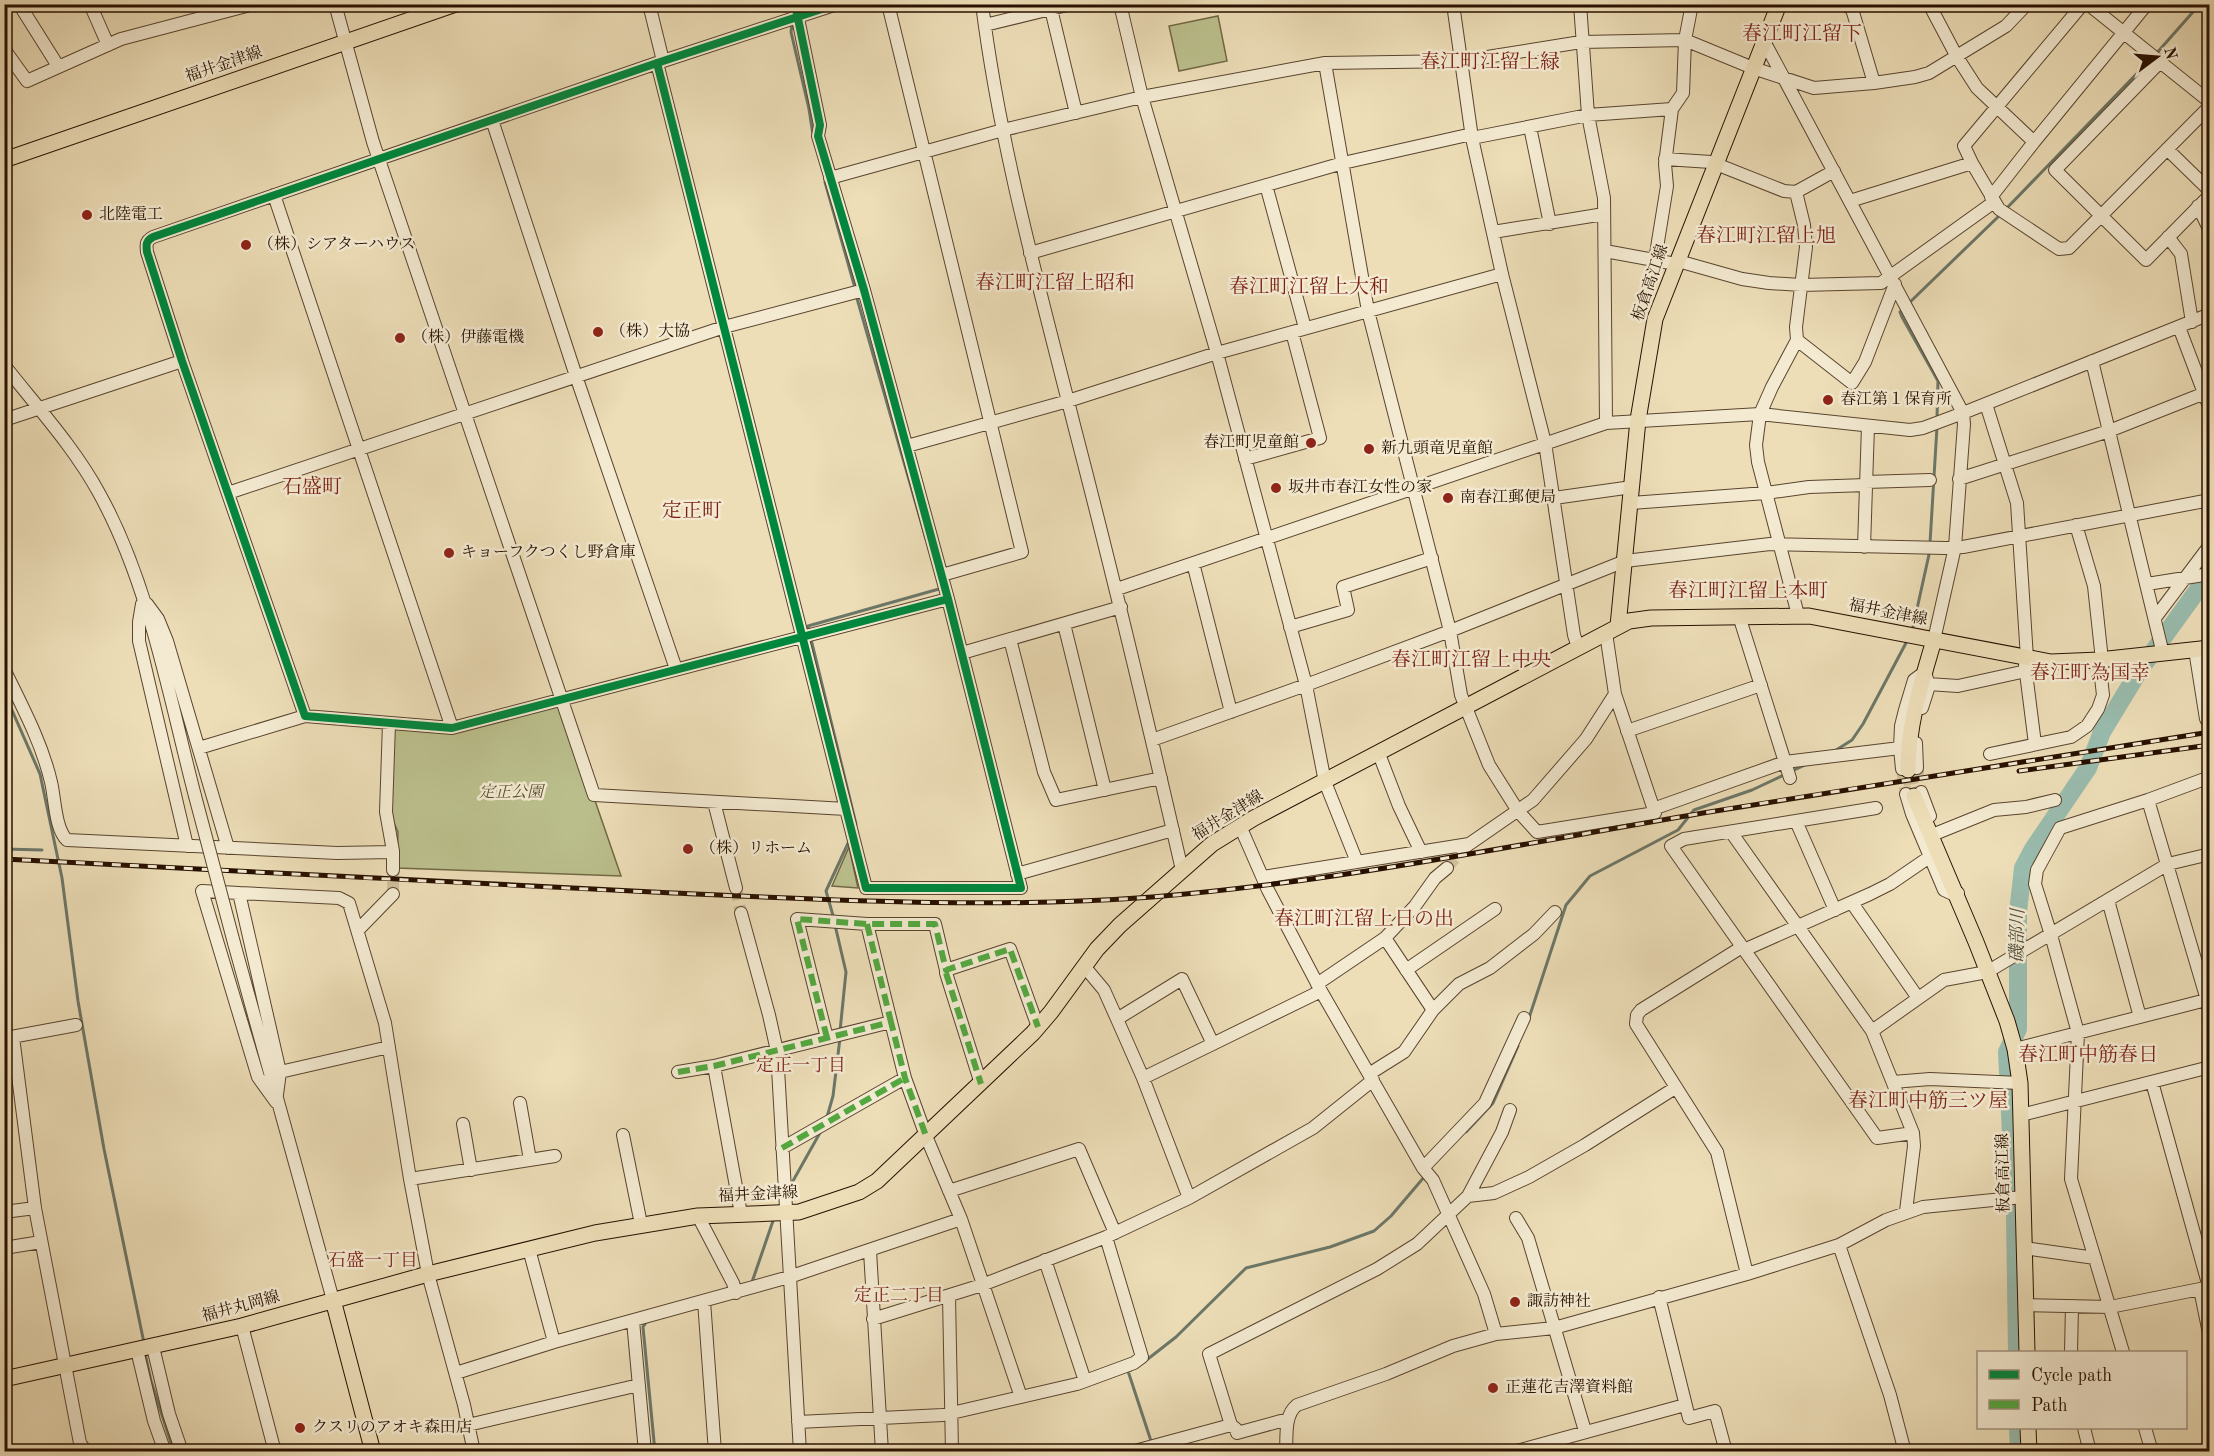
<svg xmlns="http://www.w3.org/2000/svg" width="2214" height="1456" viewBox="0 0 2214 1456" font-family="'Old Standard TT','Noto Serif JP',serif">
<rect width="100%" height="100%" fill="#eddeb8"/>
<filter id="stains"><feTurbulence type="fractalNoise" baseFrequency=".00333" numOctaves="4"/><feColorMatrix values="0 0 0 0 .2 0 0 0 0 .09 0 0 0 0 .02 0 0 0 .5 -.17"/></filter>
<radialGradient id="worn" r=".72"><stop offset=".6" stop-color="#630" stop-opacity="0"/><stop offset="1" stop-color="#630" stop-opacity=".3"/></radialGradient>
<path fill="#bbc08d" stroke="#726846" stroke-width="1.5" d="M1218 16 1227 61 1179 71 1169 26Z
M560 699 621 876 397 868 398 832 390 814 392 723 452 728Z
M849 847 858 888 832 886Z"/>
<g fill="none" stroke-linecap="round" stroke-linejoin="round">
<path stroke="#6c7768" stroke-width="3" d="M792 24 791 32 809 109 813 135
M2155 55 2200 4
M825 182 855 288
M2005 210 2150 60
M856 295 926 539
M1908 304 2000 215
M1903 309 1900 312 1902 317 1938 381 1937 418
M1930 543 1937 427
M1913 627 1930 550
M810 632 808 626 939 589
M811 639 856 824 855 827
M4 692 40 774 62 878 78 1001 104 1149 144 1343
M1833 752 1852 740 1863 724 1906 643
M1792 771 1805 765
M4 849 42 850
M834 919 826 891 850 839
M835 925 846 972 840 1031
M1528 1021 1566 905 1590 876 1678 830 1694 810 1752 790 1786 774
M827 1117 833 1096 840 1038
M1466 1132 1493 1103 1518 1046
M789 1188 821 1131
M752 1282 774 1218
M647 1321 643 1327 655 1452
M145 1353 151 1381 174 1452
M1144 1362 1176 1337 1246 1268 1330 1247 1374 1231 1391 1216 1425 1176
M1131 1370 1128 1371 1152 1444"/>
<path stroke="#99bcae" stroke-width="18" d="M2017 1352 2015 1216 2007 1052 2018 1029V912L2023 868 2033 849 2088 768 2102 732 2139 671 2210 573
M2018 1428 2019 1452"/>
<path stroke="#cfbf9c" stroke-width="12" stroke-dasharray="12 6" stroke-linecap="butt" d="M1917 768 1921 792
M1902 769 1906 794
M1447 868 1462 849
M736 888 741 913
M393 894V870"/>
<path stroke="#cfbf9c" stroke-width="15" stroke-dasharray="15 8" stroke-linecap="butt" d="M1908 770 1914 796"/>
<defs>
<path id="minor" d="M19 4 58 66
M90 4 108 45
M335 4 373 142 594 795 846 809
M649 4 663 61
M837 4 657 63 153 237C146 241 146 244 147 252L182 361 305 716 452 728 948 599
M888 4 1022 552 942 575
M982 4C1000 148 1040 289 1075 429 1113 575 1148 722 1182 870
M1120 4 1142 97 1217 353 1306 685 1325 782 1357 862
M1453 4 1472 138 1502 274 1545 443 1574 635 1578 647
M1580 4 1588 115 1604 198 1606 423
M1844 4 1852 9 1874 83
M1929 4 1957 57 1977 88 2034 142
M2088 4 2210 102
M1051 9 1076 113
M985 25 1071 4
M1765 43 1963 413 1964 424 1955 547 1934 640
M4 49 27 81 121 39 254 4
M657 63 866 888H1021L948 599 864 290 818 136 820 125 795 4
M1325 63 1368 311 1450 631 1461 695 1489 765 1518 811 1537 832 1655 813 1615 694 1606 633
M2159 63 2055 170 2146 260 2210 195
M492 120 576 376 676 669
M1530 127 1550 224
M1472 138 1588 115 1672 109
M2167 149 2210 191
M1665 159 1711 162 1784 191 1796 192 1834 171
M1972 163 1964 146 2083 4
M830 178 1003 130 1142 97 1325 63 1462 61 1581 42 1685 40 1753 68 1814 88 1874 83 1915 77 1929 73 2006 26 2027 4
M1266 185 1305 328
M1796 192 1804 225 1806 247 1796 327 1797 340 1772 387 1760 414 1756 445 1758 462 1798 615
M274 195 452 728
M1991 197 2034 142 2147 4
M1850 201 1972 163 1999 209 2059 249 2069 248 2210 106
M2198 206 2210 231
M1493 232 1604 214
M2168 237 2181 254 2192 322
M1605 251 1676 264
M1030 253 1343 163 1472 134
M1655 260 1667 186 1665 164 1672 109 1683 93 1685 40 1692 4
M1678 261 1742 279 1769 283 1801 285 1881 283 1994 202
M2179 327 2210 409
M1797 340 1852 383 1865 362 1895 284
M2092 361 2163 654
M4 365C37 407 74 447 99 493 149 583 169 696 195 796
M1986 404 2017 503 2027 658
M4 420 182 361
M907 446 1068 401 1217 353 1502 274
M1245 459 1320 438 1292 332
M1959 479 2109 431 2210 391
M1866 482 1930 480
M228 493 724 327 864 290
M1554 498 1632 487
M1631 503 1766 493 1809 487 1866 485
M2076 525 2094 586 2102 660
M1864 547 1868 426
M1193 563 1231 712
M2147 584 2210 574
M1117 589 1606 423 1760 414 1910 430 1923 428 1963 413 2210 314
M142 604 139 622V641L187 846
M147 604 158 619 167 641 228 848
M1739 616 1790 778
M2155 618 2210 545
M1064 624 1105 790
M1290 627 1348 610 1343 587 1432 558
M1010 639 1044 772 1056 800 1161 778
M2195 650 2206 719
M962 653 1121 607
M2025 665 2035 744
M4 669C22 706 42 743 51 782 55 798 55 829 67 840L337 853 393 852
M1928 684 1958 686 2026 671
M389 723 386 812 393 851V870
M1627 731 1761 685
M1152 740 1306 685 1450 631 1625 561 1770 544 1945 548 1963 547 2210 500
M1916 743 1917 768
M199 748 305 716
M1379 754 1399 806 1421 852
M1990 754 2071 737 2087 726 2098 709 2103 695 2099 660
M1902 769 1900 748 1901 726 1905 710 1914 680 1925 672 1929 686 1922 708
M1921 792 1930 816
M1906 794 1912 814 1944 890 1957 896 1958 893
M2148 800 2210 1010
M714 802 736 888
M1876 808 1684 839 1671 846 1877 1138 1913 1133
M1653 809 1785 762 1900 748
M1796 821 1835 910
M1240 826 1268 890 1321 991 1423 1168 1433 1180 1484 1294 1496 1334
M1731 832 1872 1031 1913 1133 1914 1146 1906 1211
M1937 833 1994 810 2026 807 2055 800
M1462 849 1533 800 1586 739 1615 694
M1017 874 1173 830
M1263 877 1469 844
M202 891 239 893 280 1072 276 1102 258 1077Z
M239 893 339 898 349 903 385 1023 410 1179 428 1274 464 1405 474 1452
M2108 900 2140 1017
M1852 903 1918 998
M741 913 769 1015 777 1051 800 1452
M867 924 891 1022
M358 930 393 894
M1385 938 1433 1010
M234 943 333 1300
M1742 947 1641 1010 1637 1015 1636 1024 1717 1152 1747 1274
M1744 950 1870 894 1890 884 1931 856
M1084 966 1104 990 1117 1019 1143 1078 1189 1198
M1406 970 1495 909
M946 973 981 1084
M1317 984 1385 938 1415 906 1435 878 1447 868
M1117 1019 1182 979 1213 1044
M1872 1031 1944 980 1987 972 2168 864 2210 854
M13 1037 35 1208 80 1443 86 1452
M6 1038 76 1025
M827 1038 797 919 867 924H935L946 970 1010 949 1038 1027
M2015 1049 2210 999
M714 1066 741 1214
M280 1072 389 1047
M678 1072 714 1066 891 1022 905 1078 926 1136 961 1219 1021 1397
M1369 1074 1404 1052 1433 1010 1459 984 1490 968 1534 934 1555 912
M1143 1078 1321 991
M1893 1082 1930 1079 2020 1083
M2152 1082 2209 1287
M520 1103 530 1160
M2021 1115 2210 1067
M463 1124 471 1170
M623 1135 641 1224
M782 1148 905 1078
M1423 1168 1485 1103 1524 1018
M410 1179 555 1156
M949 1191 1079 1149 1115 1233
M1468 1196 1502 1132 1510 1110
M4 1212 35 1208
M698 1216 733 1283 736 1293
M1516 1218 1528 1238 1585 1431
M1839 1245 1890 1395 1905 1452
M4 1248 41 1242
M2024 1248 2095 1258
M529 1249 554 1342
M870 1251 882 1452
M1045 1260 1085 1381
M2200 1289 2210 1338
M949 1296 952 1452
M1659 1297 1689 1418 1715 1411 1726 1452
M704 1301 715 1452
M2025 1305 2110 1307 2210 1287
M873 1319 982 1285 1106 1237 1189 1198 1313 1128 1373 1080
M633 1321 645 1452
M242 1326 275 1452
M153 1347 169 1414 182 1452
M137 1350 154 1421 165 1452
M2071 1352 2072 1306
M2123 1352 2071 1179 2078 1033 2051 935 2035 884 2037 870 2060 828 2148 800 2210 777
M456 1373 554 1342 789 1277 961 1219
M1288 1419 1237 1433 1236 1429 1231 1425 1209 1354 1377 1269 1417 1244 1468 1196 1494 1193 1529 1177 1585 1145 1675 1088
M798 1422 943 1415 1077 1384 1134 1363 1142 1357 1106 1237
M468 1425 639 1385
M2084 1428 2090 1452
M2145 1428 2152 1452
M1131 1452 1231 1425
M1286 1452C1287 1436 1284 1415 1297 1405L1386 1374 1453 1346 1496 1334 1554 1328 1747 1274 1839 1245 1886 1220 1923 1207 2023 1197
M1513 1452 1685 1405"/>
<path id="major" d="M4 160 456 4
M1618 626 1638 420 1655 319 1779 4
M1908 770C1908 723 1921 685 1934 640
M1914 796 1976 942 2007 1021 2015 1049 2020 1083 2027 1352
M333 1300 373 1452
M4 1379 242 1326 428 1274 595 1233 698 1216 799 1212 859 1192 877 1181 1033 1033 1051 1012 1097 949 1120 925 1212 844 1254 818 1629 621 1651 618 1809 616 2051 662 2099 660 2210 648
M2028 1428 2029 1452"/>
</defs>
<use href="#minor" stroke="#59442e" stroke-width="14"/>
<use href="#major" stroke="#281000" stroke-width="17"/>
<use href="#minor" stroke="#f3ead1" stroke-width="12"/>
<use href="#major" stroke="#eddeb8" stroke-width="15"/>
<defs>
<path id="rail" d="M2019 771 2210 745
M4 859C227 870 450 883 673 893 832 900 992 909 1152 897 1337 882 1520 844 1703 813 1872 785 2041 760 2210 732"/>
</defs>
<use href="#rail" stroke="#281000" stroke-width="5"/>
<use href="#rail" stroke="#f3ead1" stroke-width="3" stroke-dasharray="9" stroke-linecap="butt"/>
<defs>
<path id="minor-bridge" d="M195 796 234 943"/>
</defs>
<use href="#minor-bridge" stroke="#59442e" stroke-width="14" stroke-linecap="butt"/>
<use href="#minor-bridge" stroke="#f3ead1" stroke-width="12"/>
<path stroke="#53a840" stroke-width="6" stroke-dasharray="12 6" stroke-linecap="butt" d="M867 924 891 1022
M946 973 981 1084
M827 1038 797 919 867 924H935L946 970 1010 949 1038 1027
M678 1072 714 1066 891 1022 905 1078 926 1136
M782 1148 905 1078"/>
<defs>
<path id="cycleway" d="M837 4 657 63 153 237C146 241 146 244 147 252L182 361 305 716 452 728 948 599
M657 63 866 888H1021L948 599 864 290 818 136 820 125 795 4"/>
</defs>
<use href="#cycleway" stroke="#f3ead1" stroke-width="11"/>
<use href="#cycleway" stroke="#00873e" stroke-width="8"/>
</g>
<g fill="#8f2418" stroke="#f3ead1" stroke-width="2">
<circle cx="87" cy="215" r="6"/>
<circle cx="246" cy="245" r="6"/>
<circle cx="598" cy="332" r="6"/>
<circle cx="400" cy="338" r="6"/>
<circle cx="1828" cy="400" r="6"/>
<circle cx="1311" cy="443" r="6"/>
<circle cx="1369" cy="449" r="6"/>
<circle cx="1276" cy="488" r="6"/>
<circle cx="1448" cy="498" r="6"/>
<circle cx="449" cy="553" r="6"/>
<circle cx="688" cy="849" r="6"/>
<circle cx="1515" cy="1302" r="6"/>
<circle cx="1493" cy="1388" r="6"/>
<circle cx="300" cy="1428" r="6"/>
</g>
<g text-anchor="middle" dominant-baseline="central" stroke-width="5" stroke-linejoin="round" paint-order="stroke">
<g font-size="16" fill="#281000" stroke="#f3ead1">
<text transform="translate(224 65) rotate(-19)">福井金津線</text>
<text transform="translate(1651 283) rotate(-71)">板倉高江線</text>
<text transform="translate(1888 613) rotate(11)">福井金津線</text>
<text transform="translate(1228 816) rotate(-32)">福井金津線</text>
<text transform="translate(2004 1173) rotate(-91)">板倉高江線</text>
<text transform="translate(758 1195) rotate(-3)">福井金津線</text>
<text transform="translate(241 1307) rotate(-15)">福井丸岡線</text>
</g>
<g font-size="16" fill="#281000" stroke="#f3ead1" text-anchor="start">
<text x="99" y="215">北陸電工</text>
<text x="258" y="245">（株）シアターハウス</text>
<text x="610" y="332">（株）大協</text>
<text x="412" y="338">（株）伊藤電機</text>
<text x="1840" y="400">春江第１保育所</text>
<text x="1299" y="443" text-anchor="end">春江町児童館</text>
<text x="1381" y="449">新九頭竜児童館</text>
<text x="1288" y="488">坂井市春江女性の家</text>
<text x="1460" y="498">南春江郵便局</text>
<text x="461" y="553">キョーフクつくし野倉庫</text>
<text x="700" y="849">（株）リホーム</text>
<text x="1527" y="1302">諏訪神社</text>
<text x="1505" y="1388">正蓮花吉澤資料館</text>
<text x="312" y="1428">クスリのアオキ森田店</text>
</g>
<g font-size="16" font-style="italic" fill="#5b4e31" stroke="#f3ead1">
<text x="511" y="793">定正公園</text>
</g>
<g font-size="18" font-style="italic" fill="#504c3d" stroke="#f3ead1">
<text transform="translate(2018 936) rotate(-89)">磯部川</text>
</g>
<g font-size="18" fill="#7a1f14" stroke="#f3ead1">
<text x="801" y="1066">定正一丁目</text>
<text x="373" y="1261">石盛一丁目</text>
<text x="899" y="1296">定正二丁目</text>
</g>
<g font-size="20" fill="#7a1f14" stroke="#f3ead1">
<text x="1802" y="35">春江町江留下</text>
<text x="1490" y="63">春江町江留上緑</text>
<text x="1766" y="237">春江町江留上旭</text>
<text x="1055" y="284">春江町江留上昭和</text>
<text x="1309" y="288">春江町江留上大和</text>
<text x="312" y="488">石盛町</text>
<text x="692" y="512">定正町</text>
<text x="1748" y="592">春江町江留上本町</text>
<text x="1471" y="661">春江町江留上中央</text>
<text x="2090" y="674">春江町為国幸</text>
<text x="1364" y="920">春江町江留上日の出</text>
<text x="2088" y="1056">春江町中筋春日</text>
<text x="1928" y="1102">春江町中筋三ツ屋</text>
</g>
</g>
<rect width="2214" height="1456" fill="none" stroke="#eddeb8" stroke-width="24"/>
<rect x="6" y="6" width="2202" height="1444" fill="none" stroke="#281000" stroke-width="3"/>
<rect x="12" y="12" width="2190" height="1432" fill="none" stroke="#281000" stroke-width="1.5"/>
<rect x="1977" y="1351" width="210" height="78" fill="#f3ead1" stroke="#a2937d" stroke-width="1.5"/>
<rect x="1989" y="1370" width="30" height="9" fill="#00873e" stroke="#a2937d" stroke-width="1.5"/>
<text x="2031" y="1381" font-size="18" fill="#281000">Cycle path</text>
<rect x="1989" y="1400" width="30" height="9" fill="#53a840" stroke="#a2937d" stroke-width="1.5"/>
<text x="2031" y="1411" font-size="18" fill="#281000">Path</text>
<g transform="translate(2157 57) rotate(74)" stroke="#f3ead1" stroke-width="4.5" paint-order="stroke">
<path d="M0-4.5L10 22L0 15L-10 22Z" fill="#281000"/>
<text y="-9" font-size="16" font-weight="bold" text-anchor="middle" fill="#281000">N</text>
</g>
<rect width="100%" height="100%" filter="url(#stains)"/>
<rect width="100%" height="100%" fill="url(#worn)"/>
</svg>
